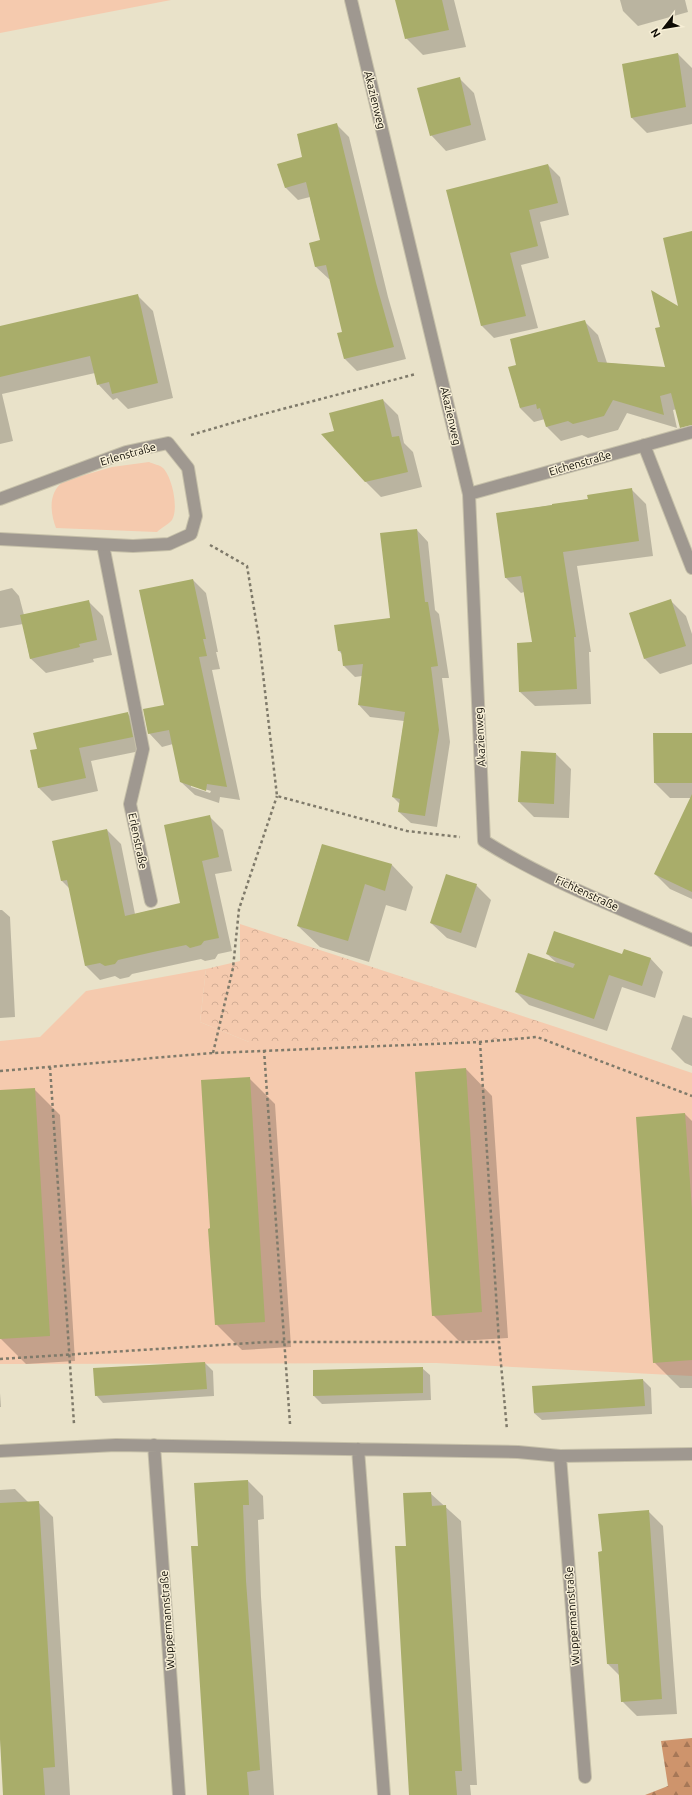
<svg xmlns="http://www.w3.org/2000/svg" width="692" height="1795" viewBox="0 0 692 1795" font-family="Ubuntu,sans-serif">
<defs>
<pattern id="forest-firs" width="22" height="20" patternUnits="userSpaceOnUse"><rect width="22" height="20" fill="#ce946c"/><path d="M5 1l3.5 6h-7zM16 11l3.5 6h-7z" fill="#a67757"/></pattern>
<pattern id="park-crowns" width="20" height="18" patternUnits="userSpaceOnUse"><rect width="20" height="18" fill="#f5caae"/><path d="M2 6a3 3 0 1 1 6 0M12 15a3 3 0 1 1 6 0" fill="none" stroke="#d1ac94"/></pattern>
</defs>
<rect width="100%" height="100%" fill="#e9e2c9"/>
<path fill="#f5caae" d="M0 0H171L0 33Z
M149 462C153 464 160 465 163 468 172 477 179 508 172 520 169 524 161 528 157 532L56 528C50 512 48 492 64 481L112 467Z
M206 969 200 1022 249 1042 556 1027 692 1073V1376L436 1363 0 1364V1041L40 1037 86 991Z"/>
<path fill="url(#forest-firs)" d="M692 1738V1795H645L668 1786 661 1741Z"/>
<path fill="url(#park-crowns)" d="M240 924 556 1027 552 1037 480 1042H249L200 1022 206 969 240 961Z"/>
<path fill="#0003" fill-rule="evenodd" d="M396 0H454L466 47 423 55 406 38Z
M620 0H685L688 12 638 26 623 11Z
M678 54 692 68V124L647 133 632 118 623 65Z
M459 78 474 93 486 140 446 151 431 135Z
M336 124 349 137 388 297 406 359 357 371 344 358 343 333 331 279H329L316 267 310 243 321 241 310 197 298 200 285 187 304 157Z
M548 165 560 177 569 215 540 222 549 258 521 265 538 328 494 338 482 326 448 191Z
M137 295 153 311 173 398 128 409 117 398 113 400 98 384 95 373 2 394 13 441 0 444V327Z
M692 315V405L673 410 677 428 627 413 618 430 588 438 582 435 561 441 547 427 545 419 534 422 520 408 510 368 518 366 584 321 598 335 607 363 666 368Z
M383 400 398 415 404 443 413 452 422 487 381 497 366 482 335 432Z
M631 489 646 504 653 556 577 566 591 652H589L591 704 535 706 520 692 533 643 524 592 521 593 506 578 497 514 589 499Z
M417 530 428 542 435 610 439 614 449 678H442L450 742 437 827 411 823 399 812 400 804 393 797 404 721 370 717 359 705 362 676 355 677 344 666 342 654 339 651 391 619Z
M193 580 206 593 218 652H216L220 669 212 670 240 800 220 797 219 803 195 795 181 782 173 744 162 747 149 733 165 705ZM191 785 211 791 210 793 191 787Z
M12 588 19 596 24 615 88 601 103 616 112 655 93 659 94 662 46 673 30 658 23 624 0 628V591Z
M671 601 686 616 692 634V664L660 674 645 659 630 613Z
M128 714 141 727 145 750 91 761 98 791 52 801 39 788 32 751Z
M692 734V798H670L655 783Z
M556 754 571 769 569 818 534 817 519 802Z
M209 816 223 830 232 871 215 874 232 951 218 954 215 959 205 961 201 959 132 974 129 977 120 979 115 976 100 980 86 966 70 889 62 881 54 842 107 830 121 844 135 914 181 904Z
M692 839V899L670 889 655 874Z
M322 845 392 865 413 887 406 911 386 905 369 962 320 947 298 926Z
M476 885 491 900 476 948 447 938 431 923Z
M0 910H2L10 917 15 1017 0 1018Z
M547 954 623 955 651 959 663 972 655 998 622 987 607 1031 529 1005 516 992 558 964Z
M683 1015 692 1018V1066L685 1063 671 1049Z
M466 1069 492 1096 508 1338 459 1341 433 1315Z
M249 1078 275 1104 291 1347 242 1350 216 1324 211 1229Z
M34 1089 60 1115 75 1361 26 1364 0 1338V1091Z
M685 1114 692 1121V1388H680L654 1362 637 1118Z
M205 1363 213 1371 214 1396 103 1403 96 1395Z
M422 1368 430 1375 431 1400 322 1404 314 1396Z
M643 1380 651 1388 652 1414 542 1420 534 1413 533 1387Z
M0 1393 1 1407H0Z
M248 1481 263 1496 264 1519 258 1520 261 1597 274 1795H208L199 1547Z
M15 1489 29 1503 38 1502 53 1517 70 1795H4L0 1732V1490Z
M430 1493 461 1521 477 1785H470L471 1795H410L407 1547Z
M648 1511 663 1526 677 1714 637 1716 622 1701 620 1676 608 1664 603 1552Z"/>
<path fill="#a9ad6a" d="M395 0H442L449 30 405 39Z
M678 53 686 107 631 118 622 64Z
M460 77 471 125 430 136 417 88Z
M337 123 376 283 394 347 344 359 337 333 342 332 326 265 315 267 309 243 320 240 306 182 285 188 277 164 302 157 297 134Z
M548 164 558 203 529 210 538 246 510 253 526 316 481 326 446 190Z
M692 231V425L680 428 671 393 660 396 664 415 613 400 604 416 573 424 568 421 546 427 540 408 537 409 536 404 520 408 508 367 516 365 510 339 585 320 598 362 665 367 655 328 660 327 651 290 678 306 663 238Z
M138 294 158 383 112 394 109 382 97 385 90 356 0 377V326Z
M383 399 392 437 399 436 408 472 365 482 321 434 334 431 329 413Z
M632 488 639 541 563 552 576 637H574L577 689 519 692 517 643 532 642 521 576 505 578 496 513 552 505V504L588 499 587 495Z
M417 529 425 602H428L438 666 431 667 439 730 425 816 398 812 400 799 392 797 405 712 358 705 363 664 343 666 341 651H338L334 625 390 618 380 533Z
M193 579 206 639H203L207 656 199 657 227 787 207 784 206 791 180 782 169 730 148 734 143 709 164 705 139 590Z
M671 599 686 646 644 659 629 613Z
M89 600 97 640 79 644 80 647 30 659 20 615Z
M128 712 133 737 79 748 86 778 38 788 30 750 37 749 33 733Z
M653 733H692V783H654Z
M521 751 556 753 554 804 518 802Z
M692 794V892L654 874Z
M210 815 219 857 202 861 219 938 204 941 201 945 190 948 186 945 153 952 118 960 115 964 105 966 100 963 85 966 67 880 61 881 52 841 107 829 125 916 180 903 164 825Z
M322 844 392 864 385 891 365 884 348 941 297 926Z
M446 874 477 884 461 933 430 923Z
M554 931 622 954 624 949 651 958 642 986 609 975 594 1019 515 992 528 953 573 968 575 964 546 954Z
M466 1068 482 1312 432 1316 415 1072Z
M250 1077 265 1322 215 1325 208 1229 210 1228 201 1080Z
M35 1088 50 1336 0 1339V1090Z
M685 1113 692 1210V1360L653 1363 636 1117Z
M205 1362 207 1389 95 1396 93 1368Z
M423 1367V1393L313 1396V1370Z
M643 1379 645 1406 534 1413 532 1386Z
M248 1480 249 1505H243L246 1581 260 1770 247 1772 249 1795H207L191 1546H198L194 1483Z
M431 1492 432 1506 446 1505 462 1771H455L457 1795H409L395 1546H406L403 1493Z
M39 1501 55 1767 43 1768 45 1795H3L0 1739V1503Z
M649 1510 662 1699 621 1702 618 1664H607L598 1552 602 1551 598 1514Z"/>
<g fill="none" stroke-linecap="round" stroke-linejoin="round">
<defs>
<path id="service" d="M103 545 143 749 130 804 151 901"/>
<path id="minor" d="M351 0 469 494 484 841C549 882 622 909 692 940
M644 445 692 568
M469 494 692 432
M0 499 126 452 168 443 188 468 196 516 191 534 169 544 133 546 0 539
M154 1445 179 1795
M358 1449 384 1795
M0 1451 116 1445 518 1452 560 1456 692 1454
M560 1456 585 1777"/>
</defs>
<use href="#service" stroke="#c6c0a9" stroke-width="14"/>
<use href="#minor" stroke="#c6c0a9" stroke-width="14"/>
<path stroke="#7f7a6a" stroke-width="2.5" stroke-dasharray="3 3" stroke-linecap="butt" d="M191 435 256 416 416 374
M210 545 247 566 259 639 277 796 407 831 460 837
M480 1042 499 1342
M264 1050 290 1424
M213 1053 233 968 239 909 277 796
M50 1067 74 1424
M0 1071 213 1053 480 1042 537 1037 692 1096
M0 1359 267 1342H499L507 1430"/>
<use href="#service" stroke="#9f9890" stroke-width="12"/>
<use href="#minor" stroke="#9f9890" stroke-width="12"/>
</g>
<g text-anchor="middle" dominant-baseline="central" stroke-width="3" stroke-linejoin="round" paint-order="stroke">
<g font-size="11" fill="#0e0b04" stroke="#f7efd6">
<text transform="translate(375 100) rotate(76)">Akazienweg</text>
<text transform="translate(451 416) rotate(77)">Akazienweg</text>
<text transform="translate(128 454) rotate(-16)">Erlenstraße</text>
<text transform="translate(580 463) rotate(-16)">Eichenstraße</text>
<text transform="translate(480 737) rotate(-93)">Akazienweg</text>
<text transform="translate(138 841) rotate(78)">Erlenstraße</text>
<text transform="translate(587 893) rotate(25)">Fichtenstraße</text>
<text transform="translate(572 1616) rotate(-94)">Wuppermannstraße</text>
<text transform="translate(167 1620) rotate(-94)">Wuppermannstraße</text>
</g>
</g>
<g transform="translate(664 28) rotate(239)" stroke="#f7efd6" stroke-width="3" paint-order="stroke">
<path d="M0-3L7 15L0 10L-7 15Z" fill="#0e0b04"/>
<text y="-6" font-size="11" font-weight="bold" text-anchor="middle" fill="#0e0b04">N</text>
</g>
</svg>
